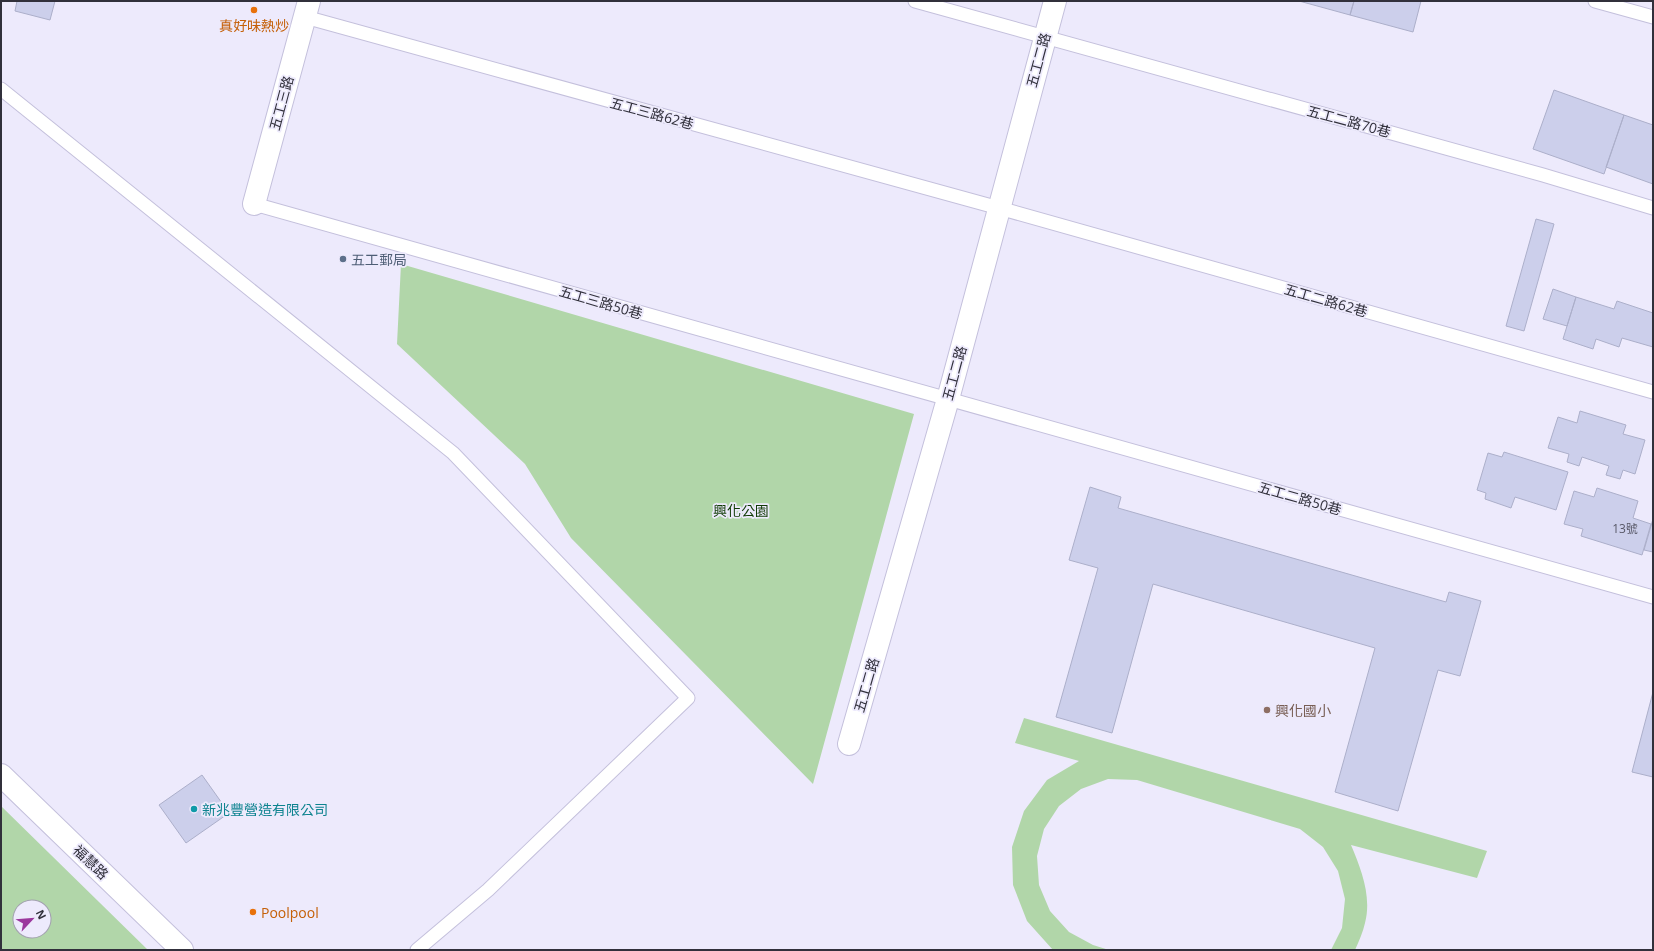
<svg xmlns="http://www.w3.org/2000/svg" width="1654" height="951" viewBox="0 0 1654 951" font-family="'Open Sans','Noto Sans TC',sans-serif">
<rect width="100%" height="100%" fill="#edeafc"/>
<path fill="#b1d6a9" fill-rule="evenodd" d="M401 264 914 414 813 784 571 538 525 464 397 344Z
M1024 718 1487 851 1477 878 1351 845C1361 869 1372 896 1365 923 1363 932 1359 941 1355 950H1331L1342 928 1345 899 1338 871 1323 847 1300 829 1137 780 1108 779 1081 789 1059 806 1044 829 1037 856 1039 885 1050 911 1069 932 1093 945 1109 950H1053L1027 921 1013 885 1012 847 1024 811 1047 780 1079 761 1015 743Z
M1 806 148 950H1ZM20 907H44V931H20Z"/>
<path fill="#cccfeb" stroke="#acafca" d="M17 1H55L50 20 15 11Z
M1299 1H1354L1350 15Z
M1354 1H1421L1413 32 1350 15Z
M1554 90 1624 115 1604 174 1533 149Z
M1624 115 1653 125V184L1606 167Z
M1536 219 1554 224 1524 331 1506 326Z
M1553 289 1576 297 1567 326 1543 319Z
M1576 297 1614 309 1617 301 1653 313V347L1622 338 1619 347 1596 339 1593 349 1563 339Z
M1580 411 1626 425 1623 434 1645 440 1635 474 1623 470 1620 479 1606 475 1609 466 1582 457 1579 466 1567 462 1569 454 1548 448 1558 417 1577 423Z
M1504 452 1568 472 1556 510 1515 497 1511 508 1485 499 1486 493 1477 490 1488 453 1502 457Z
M1090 487 1121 497 1118 508 1446 602 1449 592 1481 601 1460 676 1438 670 1398 811 1335 792 1375 648 1153 584 1112 733 1056 717 1098 568 1069 560Z
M1597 488 1638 501 1633 518 1651 524 1642 555 1581 536 1583 529 1564 524 1574 491 1594 497Z
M1653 519V552L1644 550Z
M1653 692V777L1632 772Z
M202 775 229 813 186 843 159 805Z"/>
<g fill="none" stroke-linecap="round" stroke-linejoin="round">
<defs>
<path id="lane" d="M915 1 1543 175 1653 208
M1595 1 1653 17
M305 17 999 208 1653 392
M1 89 453 453 688 698 488 890 417 950
M254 204 1653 597"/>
<path id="street" d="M254 204 309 1
M849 744 948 399 1055 1
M1 775 182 950"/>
</defs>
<use href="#lane" stroke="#c4c0dc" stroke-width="15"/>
<use href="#street" stroke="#c4c0dc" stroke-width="24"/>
<use href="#lane" stroke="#fff" stroke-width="13"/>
<use href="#street" stroke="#fff" stroke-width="22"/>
</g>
<g fill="#e8710a" stroke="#edeafc" stroke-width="1.5">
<circle cx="254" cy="10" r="4"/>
<circle cx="253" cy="912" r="4"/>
</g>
<circle fill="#5c6f8a" stroke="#edeafc" stroke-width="1.5" cx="343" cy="259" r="4"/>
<circle fill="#8d6e63" stroke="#edeafc" stroke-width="1.5" cx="1267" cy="710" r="4"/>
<circle fill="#0f9aa8" stroke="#edeafc" stroke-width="1.5" cx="194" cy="809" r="4"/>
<g text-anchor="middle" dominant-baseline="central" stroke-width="3.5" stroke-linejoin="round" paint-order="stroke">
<g font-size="12" fill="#585867">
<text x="1625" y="528">13號</text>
</g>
<g font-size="14" fill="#c56008" stroke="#edeafc">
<text x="254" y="25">真好味熱炒</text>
<text x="261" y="912" text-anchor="start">Poolpool</text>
</g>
<g font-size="14" fill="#31303b" stroke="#edeafc">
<text transform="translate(1038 60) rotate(-75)">五工二路</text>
<text transform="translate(281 103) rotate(-75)">五工三路</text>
<text transform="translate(652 113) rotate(15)">五工三路62巷</text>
<text transform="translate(1349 121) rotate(15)">五工二路70巷</text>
<text transform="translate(1326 300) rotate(16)">五工二路62巷</text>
<text transform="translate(601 302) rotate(16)">五工三路50巷</text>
<text transform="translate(954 373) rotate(-75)">五工二路</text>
<text transform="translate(1300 498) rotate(16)">五工二路50巷</text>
<text transform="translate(866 685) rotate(-74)">五工二路</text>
<text transform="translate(91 862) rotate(44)">福慧路</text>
</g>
<g font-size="14" fill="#4e5e75" stroke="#edeafc" text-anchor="start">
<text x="351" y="259">五工郵局</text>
</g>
<g font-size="14" fill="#113c06" stroke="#edeafc">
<text x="741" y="510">興化公園</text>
</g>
<g font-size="14" fill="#785e54" stroke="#edeafc" text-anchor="start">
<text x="1275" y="710">興化國小</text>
</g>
<g font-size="14" fill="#0d838f" stroke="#edeafc" text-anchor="start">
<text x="202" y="809">新兆豐營造有限公司</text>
</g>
</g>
<rect width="1654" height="951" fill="none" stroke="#31303b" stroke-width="4"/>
<g transform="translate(32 919) rotate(64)"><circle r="19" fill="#edeafc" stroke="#a2a0af"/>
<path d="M0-3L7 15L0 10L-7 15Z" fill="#9b389e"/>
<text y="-6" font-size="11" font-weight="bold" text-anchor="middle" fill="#31303b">N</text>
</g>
</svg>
